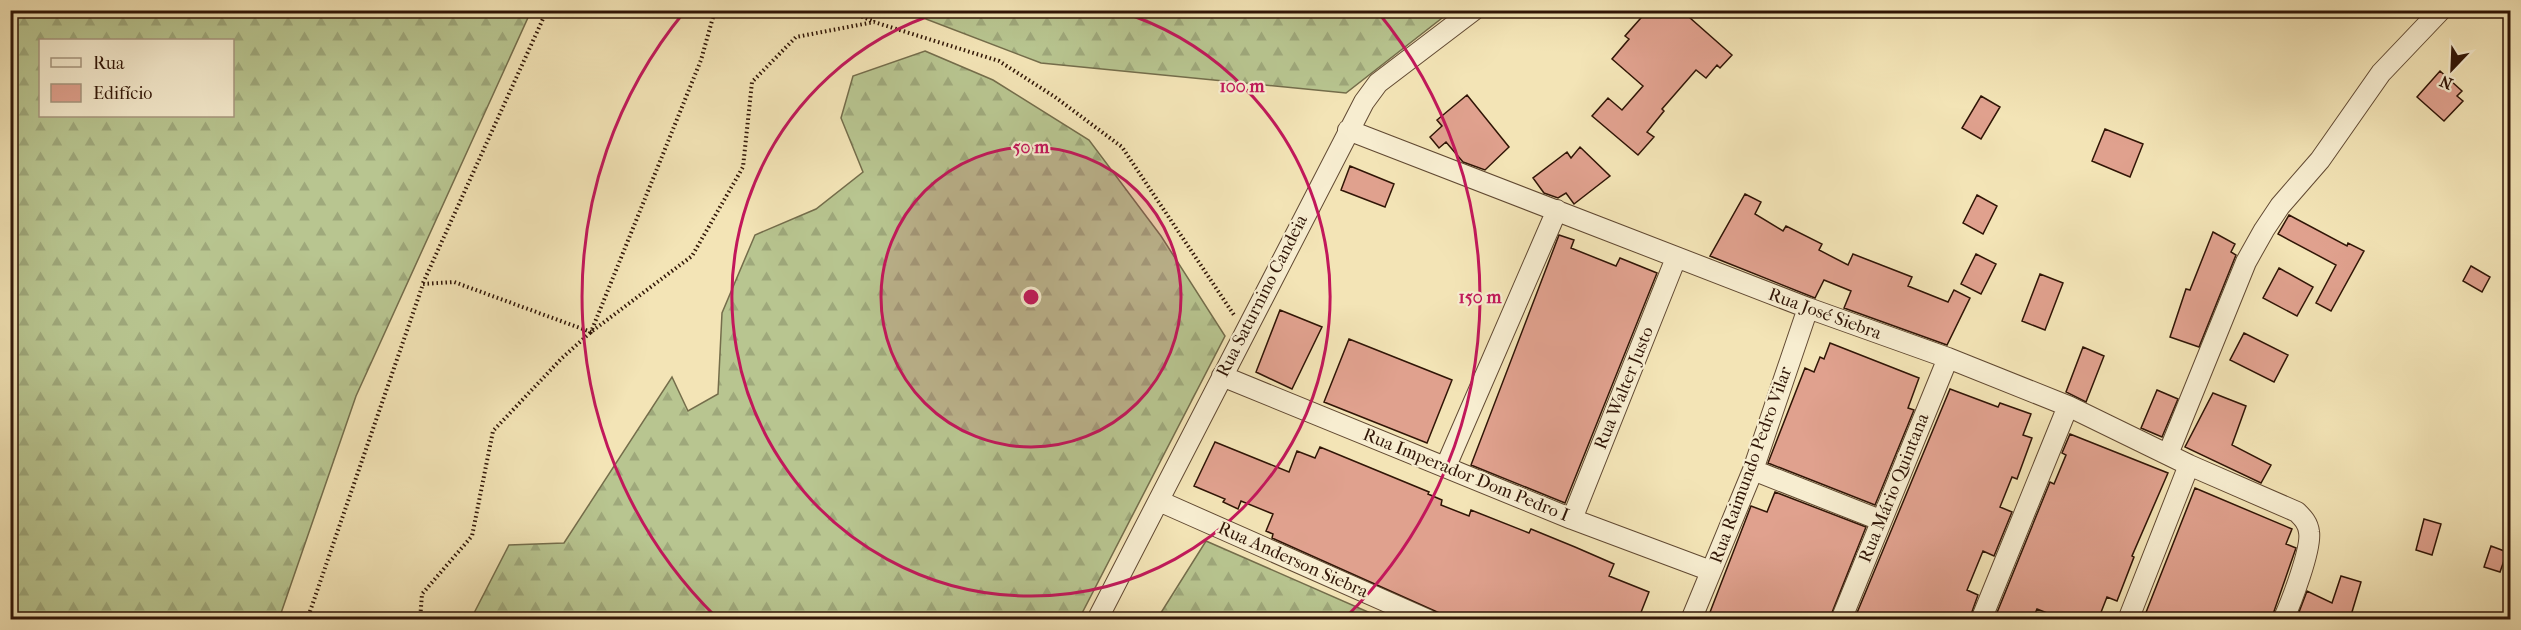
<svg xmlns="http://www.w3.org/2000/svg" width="2521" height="630" viewBox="0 0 2521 630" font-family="'IM FELL French Canon',serif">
<defs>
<pattern id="forest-firs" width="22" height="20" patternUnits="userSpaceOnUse" patternTransform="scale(1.5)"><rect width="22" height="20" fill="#b8c590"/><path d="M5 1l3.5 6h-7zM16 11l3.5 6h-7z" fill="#9ea87b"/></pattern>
</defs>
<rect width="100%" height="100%" fill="#f3e4b6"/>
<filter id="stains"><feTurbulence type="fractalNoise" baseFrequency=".00333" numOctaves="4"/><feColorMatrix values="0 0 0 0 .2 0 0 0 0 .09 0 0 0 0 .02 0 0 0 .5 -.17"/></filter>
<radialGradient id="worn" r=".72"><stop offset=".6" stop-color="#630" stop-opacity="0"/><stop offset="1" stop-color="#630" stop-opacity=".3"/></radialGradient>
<path fill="url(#forest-firs)" stroke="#746d4b" stroke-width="1.5" fill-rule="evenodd" d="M10 11H531L356 396 279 619H11ZM40 40H232V116H40Z
M905 11H1451L1346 93 1041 63Z
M925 51 993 80 1089 140 1161 236 1225 336 1079 619H471L509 545 564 543 672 377 688 411 718 394 722 313 755 235 816 209 863 172 841 118 853 76Z
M1206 541 1384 619H1157Z"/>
<path fill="#e0a18e" stroke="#301506" stroke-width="1.5" d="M1648 10H1681L1732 55 1720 68 1717 65 1706 78 1696 70 1662 109 1664 111 1647 132 1654 137 1638 155 1592 116 1608 98 1622 110 1643 86 1612 59 1629 39 1625 36Z
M2440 71 2462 91 2457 96 2463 101 2444 121 2417 97Z
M1467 95 1509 147 1485 170 1463 162 1446 142 1439 148 1430 137 1442 126 1437 120Z
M1981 96 2000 107 1981 139 1962 128Z
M2105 129 2143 144 2130 177 2092 161Z
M1580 147 1610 176 1574 204 1566 193 1558 198 1544 193 1533 178 1567 152 1571 158Z
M1350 166 1394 184 1385 207 1341 190Z
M1745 194 1761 202 1755 214 1783 231 1786 226 1822 244 1819 250 1848 265 1853 254 1912 277 1908 286 1948 302 1954 290 1970 298 1947 345 1844 308 1851 291 1824 280 1815 298 1710 256Z
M1977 195 1997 206 1983 234 1963 223Z
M2289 215 2347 246 2348 243 2364 251 2331 311 2316 303 2336 265 2278 234Z
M2213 232 2235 244 2231 252 2236 255 2199 347 2170 337 2186 289 2190 290Z
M1559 235 1574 240 1571 248 1616 266 1620 258 1657 273 1565 503 1471 465Z
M1976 254 1996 264 1981 294 1961 284Z
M2471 266 2490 277 2482 292 2463 281Z
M2279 268 2313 287 2297 316 2263 298Z
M2040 274 2063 283 2045 330 2022 321Z
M1280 310 1322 327 1292 389 1256 372Z
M2244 333 2288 355 2274 382 2230 360Z
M1349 339 1452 380 1427 443 1324 402Z
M1830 343 1919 378 1908 408 1914 410 1875 505 1768 463 1805 368 1814 372 1820 357 1824 359Z
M2083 347 2104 356 2086 402 2066 392Z
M1950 389 1998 407 2000 403 2031 414 2023 435 2032 438 2017 479 2012 477 2000 507 2012 512 1994 556 1983 551 1967 590 1978 595 1969 620H1854Z
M2157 390 2178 399 2162 437 2141 428Z
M2213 393 2246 406 2232 445 2271 465 2261 483 2185 447Z
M2070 434 2168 473 2132 556 2134 557 2117 601 2107 597 2098 620H2065L2037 609 2034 616 2039 620H1994L2050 482 2054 484 2066 455 2062 453Z
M1215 442 1289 472 1297 451 1315 458 1320 447 1429 492 1428 494 1442 500 1441 505 1469 516 1471 510 1529 533 1531 529 1575 547 1614 564 1609 576 1649 592 1638 620H1455L1272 538 1273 534 1266 531 1273 514 1241 501 1238 509 1223 502 1225 499 1194 486Z
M2195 488 2292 529 2286 544 2296 548 2271 620H2143Z
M1775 492 1866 527 1829 620H1707L1751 506 1767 512Z
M2424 519 2441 524 2432 555 2416 550Z
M2491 546 2507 552 2500 572 2484 567Z
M2341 576 2361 582 2352 612 2367 620H2296L2307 591 2332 603Z"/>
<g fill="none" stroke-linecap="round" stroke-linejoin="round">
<defs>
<path id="minor" d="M1348 130 1808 308 1948 358 2068 406 2189 465 2297 512C2303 518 2308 523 2309 532 2312 548 2291 603 2283 620
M1222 376 1572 519 1711 571
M2168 454 2246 262 2264 230 2280 206 2320 160 2381 73 2441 10
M1446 466 1557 210
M1753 470 1880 520
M1159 501 1428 620
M1572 519 1676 258
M1097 620 1364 102 1378 83 1474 10
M1691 620 1753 470 1808 308
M1841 620 1948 358
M1981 620 2068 406
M2128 620 2189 465"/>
</defs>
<use href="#minor" stroke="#614932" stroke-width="22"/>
<path stroke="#301506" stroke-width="4" stroke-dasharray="1.5 3" stroke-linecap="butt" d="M845 10 873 21
M423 283 547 10
M307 620 423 284 454 282 591 332 701 60 715 10
M420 620 422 594 472 536 493 431 561 359 591 332 692 256 743 167 752 82 796 37 874 22 999 61 1055 97 1122 147 1234 315"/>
<use href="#minor" stroke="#f7edd0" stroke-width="20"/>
</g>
<circle cx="1031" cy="297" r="150" fill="#c2185b" fill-opacity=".12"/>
<g fill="none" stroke="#c2185b" stroke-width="3">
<circle cx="1031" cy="297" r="150"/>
<path d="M1118 11A299 299 0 1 1 944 11"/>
<path d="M716 617A449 449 0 0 1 685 11M1377 11A449 449 0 0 1 1346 617"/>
</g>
<g text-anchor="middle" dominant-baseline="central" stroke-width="4.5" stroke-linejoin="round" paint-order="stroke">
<g font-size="18" fill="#301506" stroke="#f7edd0">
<text transform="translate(1262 296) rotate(-63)">Rua Saturnino Candeia</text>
<text transform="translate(1825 314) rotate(20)">Rua José Siebra</text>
<text transform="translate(1624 388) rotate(-68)">Rua Walter Justo</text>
<text transform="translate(1751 465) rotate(-70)">Rua Raimundo Pedro Vilar</text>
<text transform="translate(1466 475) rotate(22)">Rua Imperador Dom Pedro I</text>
<text transform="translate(1894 488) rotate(-68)">Rua Mário Quintana</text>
<text transform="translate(1293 560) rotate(24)">Rua Anderson Siebra</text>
</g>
</g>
<circle cx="1031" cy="297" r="9" fill="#c2185b" stroke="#f7edd0" stroke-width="3"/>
<g font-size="18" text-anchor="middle" font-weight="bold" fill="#c2185b" stroke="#f7edd0" stroke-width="4.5" stroke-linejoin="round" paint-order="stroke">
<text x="1242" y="92">100 m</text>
<text x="1031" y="153">50 m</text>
<text x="1480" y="303">150 m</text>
</g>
<rect width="2521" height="630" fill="none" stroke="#f3e4b6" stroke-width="36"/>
<rect x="12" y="12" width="2497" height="606" fill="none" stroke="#301506" stroke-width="3"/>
<rect x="18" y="18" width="2485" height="594" fill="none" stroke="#301506" stroke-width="1.5"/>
<rect x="39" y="39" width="195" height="78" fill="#f7edd0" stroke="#a7977f" stroke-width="1.5"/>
<rect x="51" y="58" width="30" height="9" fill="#f7edd0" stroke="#a7977f" stroke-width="1.5"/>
<text x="93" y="69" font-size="18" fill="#301506">Rua</text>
<rect x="51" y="84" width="30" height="18" fill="#e0a18e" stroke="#a7977f" stroke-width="1.5"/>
<text x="93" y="99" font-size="18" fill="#301506">Edifício</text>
<g transform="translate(2452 69) rotate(203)" stroke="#f7edd0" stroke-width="4.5" paint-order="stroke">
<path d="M0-4.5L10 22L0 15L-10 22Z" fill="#301506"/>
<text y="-9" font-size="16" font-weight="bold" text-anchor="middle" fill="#301506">N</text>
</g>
<rect width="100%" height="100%" filter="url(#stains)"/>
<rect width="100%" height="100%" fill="url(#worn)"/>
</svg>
